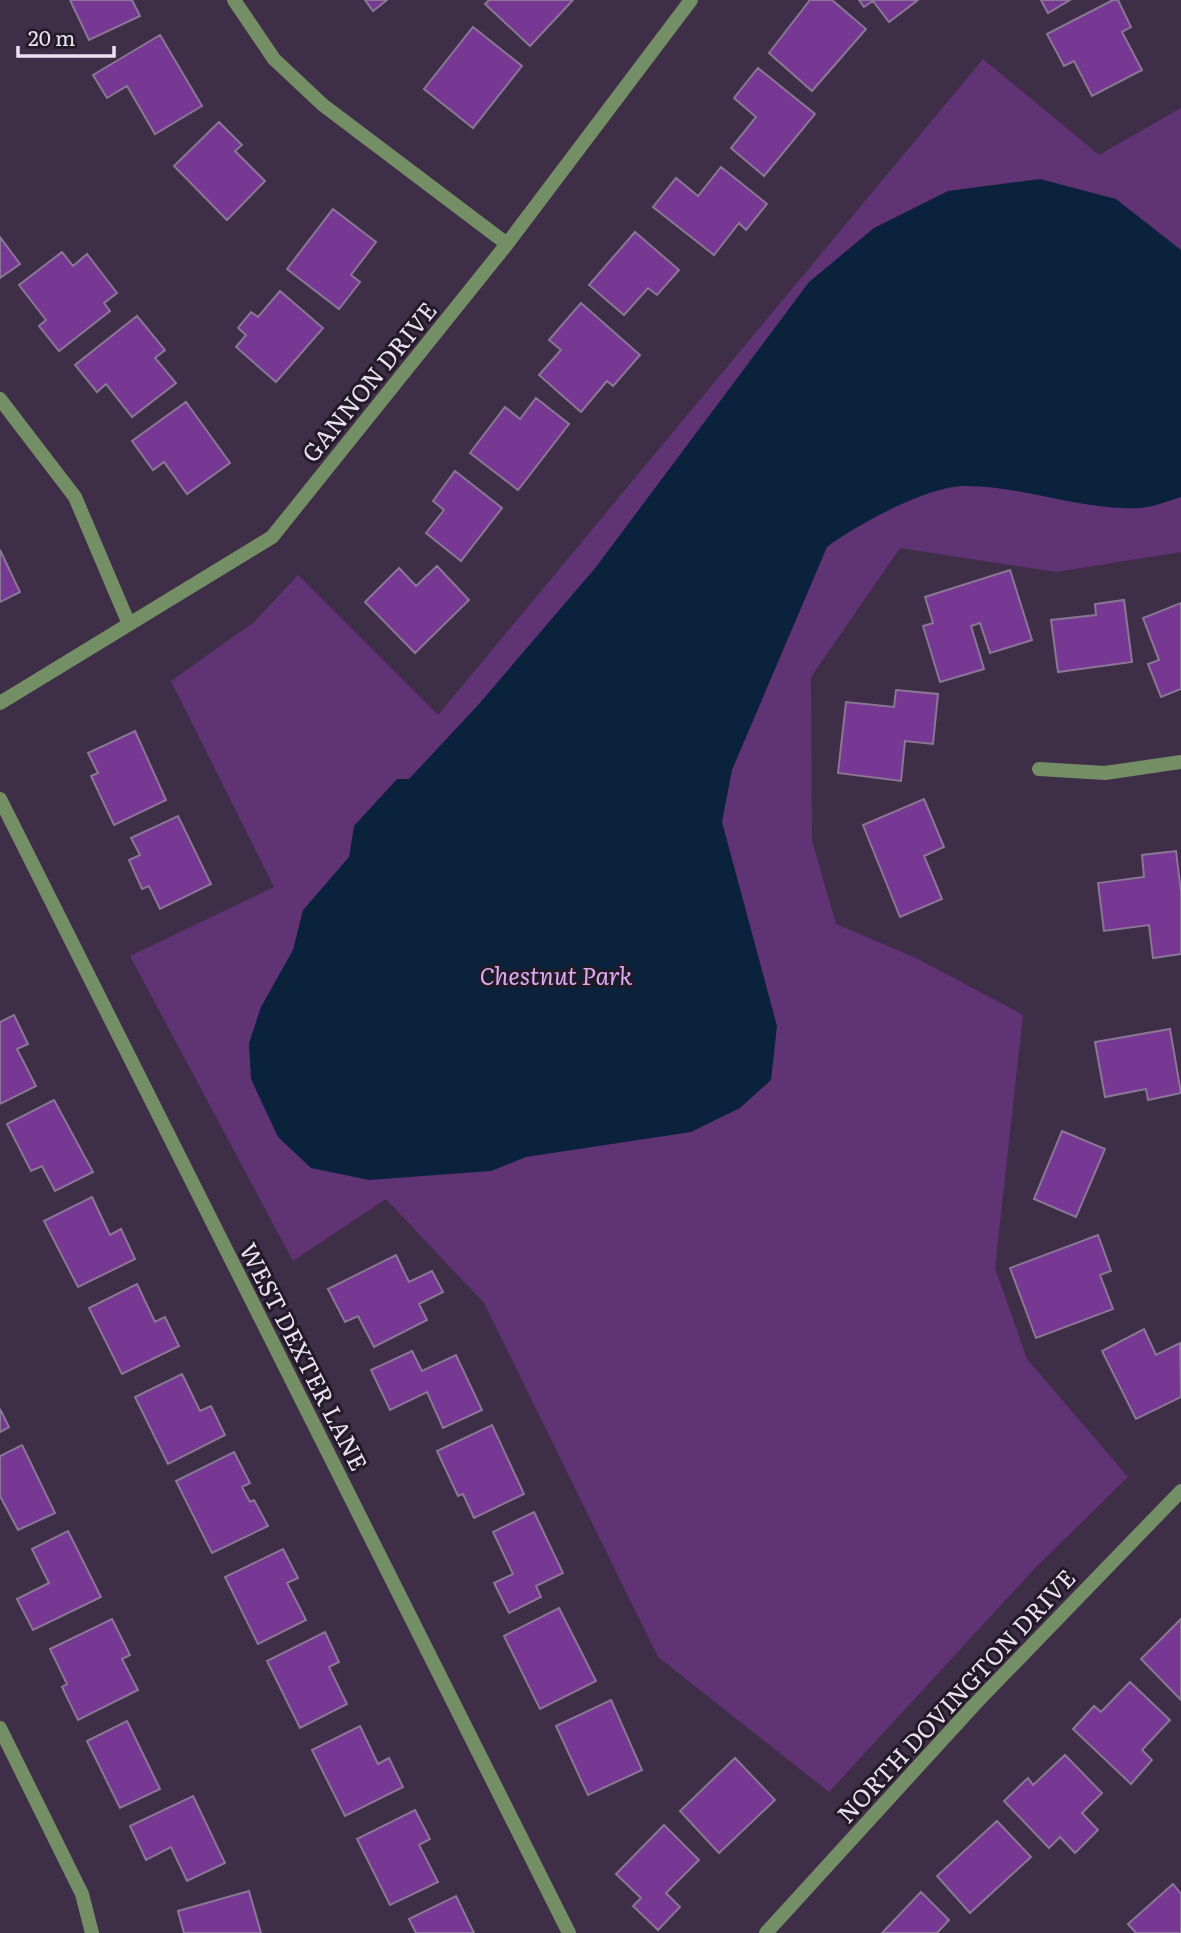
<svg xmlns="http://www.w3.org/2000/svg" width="1181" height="1933" viewBox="0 0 1181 1933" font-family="Literata,serif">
<rect width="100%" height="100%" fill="#3f2e48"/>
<path fill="#603375" d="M983 59 1099 155 1181 108V552L1056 572 900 548 811 677 812 841 836 924 916 958 1023 1015 995 1268 1027 1359 1128 1477 1035 1568 829 1792 658 1657 484 1303 386 1199 293 1261 130 956 274 887 171 681 254 622 298 575 438 715Z"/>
<path fill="#0b223d" d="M1040 179 1116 199 1181 250V497C1168 501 1153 507 1139 508 1079 511 1023 485 963 486 926 487 856 525 827 547L732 770 722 822 777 1026 771 1080 740 1108 691 1132 526 1157 491 1171 369 1180 311 1168 278 1137 251 1079 249 1043 261 1007 293 950 303 910 349 857 354 826 397 779H409L479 704 596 567 809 282 874 228 948 191Z"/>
<path fill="#763892" stroke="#8a7695" stroke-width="2" d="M70 0H132L140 16 89 40Z
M365 0H387L373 11Z
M489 0H573L530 46 485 4Z
M810 0H832L866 29 812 91 769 53Z
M859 0H918L889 22 873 1 864 7Z
M1041 0H1070L1048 13Z
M1113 0H1118L1131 27 1122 32 1142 70 1092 96 1074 61 1064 66 1047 34Z
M473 27 522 66 473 128 424 89Z
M160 35 202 106 155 134 127 86 107 98 93 75Z
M758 68 815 114 764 176 731 148 756 117 734 98Z
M219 122 242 145 235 151 265 181 227 220 174 166Z
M721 167 767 204 746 230 739 223 714 255 653 207 676 178 698 196Z
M333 209 376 242 351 275 360 282 339 309 287 269Z
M635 232 679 270 657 295 648 288 624 315 589 285Z
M0 237 20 264 0 278Z
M62 252 73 266 87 254 117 293 104 303 110 311 59 351 39 326 46 320 19 285Z
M280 291 323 328 276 382 236 347 246 335 238 328 251 312 258 317Z
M581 303 640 355 613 386 607 381 581 412 539 375 561 350 549 340Z
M137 316 165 350 155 358 176 383 132 417 106 384 97 392 75 365Z
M536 398 569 424 518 490 470 453 505 407 520 419Z
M186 402 230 463 187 494 164 462 153 470 132 441Z
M455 471 502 508 461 561 426 533 444 510 433 501Z
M0 550 20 592 0 602Z
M437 566 469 600 415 653 365 602 399 568 416 586Z
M1010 570 1032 640 990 653 980 623 971 626 984 669 940 682 923 626 933 623 925 597Z
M1124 600 1132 662 1058 672 1051 620 1096 615 1095 604Z
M1181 603V689L1161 697 1148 664 1159 660 1143 618Z
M896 690 938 694 933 744 905 741 901 781 838 773 846 702 894 707Z
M135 731 166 800 114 825 91 776 98 773 88 753Z
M924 799 944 847 924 856 942 899 900 917 863 825Z
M178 816 211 884 160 909 149 886 142 889 129 860 140 855 131 838Z
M1176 851 1181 892V954L1153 958 1149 925 1104 931 1098 883 1144 877 1142 855Z
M14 1015 28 1044 17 1049 36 1086 0 1104V1022Z
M1170 1029 1181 1093 1148 1100 1146 1089 1105 1097 1095 1042Z
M54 1100 93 1172 55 1191 42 1166 31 1171 7 1124Z
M1062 1131 1105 1149 1076 1217 1034 1199Z
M92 1197 110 1235 121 1229 135 1259 78 1287 44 1221Z
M1098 1235 1111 1271 1100 1275 1113 1309 1036 1338 1010 1268Z
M396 1255 409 1282 432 1271 443 1292 419 1304 427 1320 374 1347 358 1316 345 1322 328 1289Z
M137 1284 155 1322 165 1317 179 1346 122 1374 89 1308Z
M1144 1329 1156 1355 1180 1343 1181 1397 1136 1419 1102 1351Z
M412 1351 422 1371 456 1355 482 1410 443 1428 427 1392 390 1410 371 1370Z
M182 1374 200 1411 211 1406 225 1435 168 1464 135 1397Z
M0 1409 9 1427 0 1432Z
M492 1425 524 1494 474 1518 463 1494 458 1496 437 1451Z
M22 1445 55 1513 18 1530 0 1496V1456Z
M234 1452 250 1483 242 1487 250 1502 254 1500 268 1526 212 1553 176 1481Z
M534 1512 563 1573 536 1586 541 1597 509 1613 494 1583 513 1574 493 1532Z
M68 1531 101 1597 33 1630 17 1599 49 1583 32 1549Z
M283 1549 298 1578 287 1583 306 1620 258 1644 225 1577Z
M559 1608 596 1681 540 1709 504 1636Z
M112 1619 130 1655 122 1659 138 1690 78 1720 62 1687 67 1684 50 1649Z
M1181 1619V1700L1141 1659Z
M325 1632 339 1662 329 1667 347 1704 300 1728 267 1661Z
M1130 1682 1170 1720 1142 1750 1152 1760 1131 1784 1073 1729 1094 1706 1101 1712Z
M611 1700 642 1770 588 1795 556 1726Z
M127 1721 160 1789 120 1808 87 1741Z
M360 1726 378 1764 389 1758 403 1787 345 1816 312 1750Z
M1065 1755 1102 1793 1082 1813 1098 1830 1075 1853 1060 1837 1049 1848 1004 1801 1028 1778 1033 1785Z
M735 1758 775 1800 719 1853 680 1811Z
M193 1796 225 1863 187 1881 171 1847 146 1860 130 1826Z
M415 1810 430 1839 419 1845 438 1882 390 1905 357 1839Z
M997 1821 1031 1857 970 1913 937 1876Z
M664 1825 699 1860 666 1893 680 1907 658 1930 633 1906 641 1898 616 1874Z
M1173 1884 1181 1894V1933H1136L1128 1924Z
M249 1891 261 1933H184L178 1911Z
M921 1892 949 1920 937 1933H882Z
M456 1896 474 1933H416L409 1919Z"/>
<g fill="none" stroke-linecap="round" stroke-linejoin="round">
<path stroke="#748e65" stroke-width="14" d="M234 0 274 59 323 105 507 244
M0 399 75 497 129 624
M0 703 272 537 507 244 691 0
M1039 769 1105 773 1181 762
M0 799 569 1933
M0 1728 82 1894 92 1933
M766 1933 975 1704 1181 1491"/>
</g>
<g text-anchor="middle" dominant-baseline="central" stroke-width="6" stroke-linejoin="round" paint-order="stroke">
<g font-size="24" fill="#ece1f2" stroke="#221a26">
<text transform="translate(368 381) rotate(-51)">GANNON DRIVE</text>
<text transform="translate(305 1356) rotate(63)">WEST DEXTER LANE</text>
<text transform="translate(955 1695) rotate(-47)">NORTH DOVINGTON DRIVE</text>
</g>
<g font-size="24" font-style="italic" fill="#d9abf0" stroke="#221a26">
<text x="556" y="974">Chestnut Park</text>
</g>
</g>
<path d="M18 46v10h96v-10" fill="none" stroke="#ece1f2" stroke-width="3.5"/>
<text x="28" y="46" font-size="21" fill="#ece1f2" stroke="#221a26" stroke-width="5" paint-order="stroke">20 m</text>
</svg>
